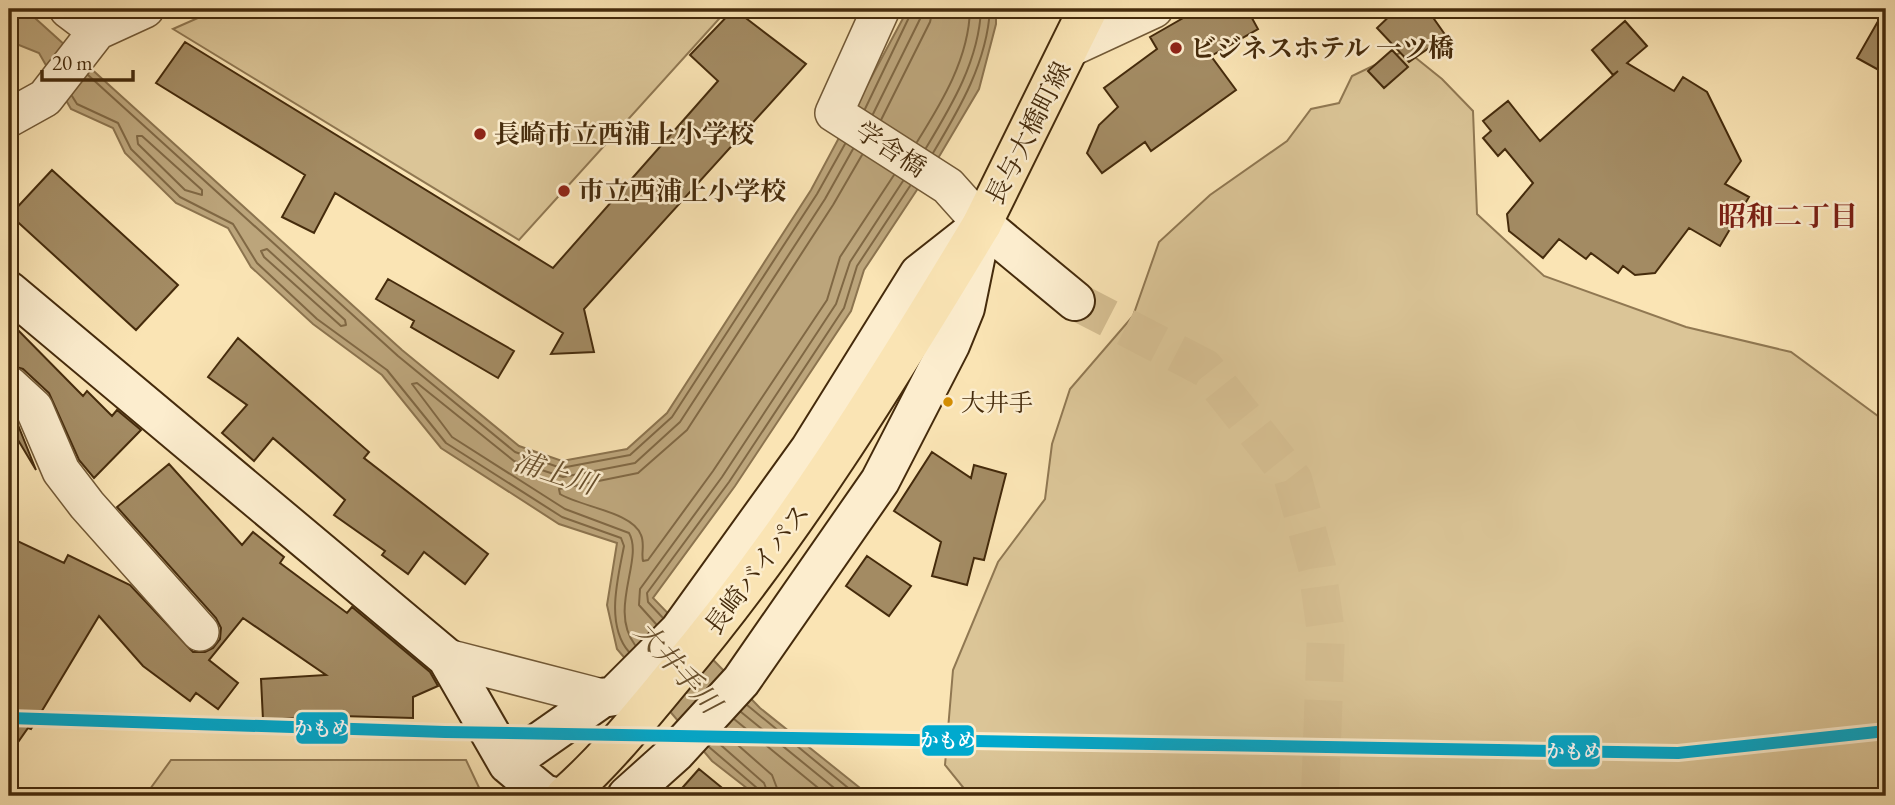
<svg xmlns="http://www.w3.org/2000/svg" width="1895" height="805" viewBox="0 0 1895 805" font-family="'EB Garamond','Noto Serif JP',serif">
<rect width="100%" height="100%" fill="#fae4b4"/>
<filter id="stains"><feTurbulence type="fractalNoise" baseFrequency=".00286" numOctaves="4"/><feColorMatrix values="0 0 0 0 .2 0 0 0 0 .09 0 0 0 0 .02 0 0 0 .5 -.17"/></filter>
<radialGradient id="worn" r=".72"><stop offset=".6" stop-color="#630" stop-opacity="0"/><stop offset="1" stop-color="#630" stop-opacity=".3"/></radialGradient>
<path fill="#dbc597" stroke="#907852" stroke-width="2" d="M218 9H728L519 240 173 29Z
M1406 50 1442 79 1473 111 1477 214 1544 276 1686 327 1791 352 1886 422V796H970L945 765 953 670 998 562 1045 499 1052 444 1070 389 1133 316 1159 242 1210 195 1287 141 1311 109 1339 103 1352 76Z
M171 760H466L483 796H145Z"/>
<path fill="#bca57b" stroke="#8c744f" stroke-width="2" d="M9 9H25L402 350 519 446 562 461 627 449 667 413 811 190 908 9H996V24L979 89 940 155 864 270 851 311 735 486 653 598 760 708 870 796H757L712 761 617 649 607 605 617 543 559 524 441 448 382 375 313 324 251 267 228 228 176 203 125 153 113 128 71 109 39 53 9 41Z"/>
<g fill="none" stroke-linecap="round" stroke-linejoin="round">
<path stroke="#806844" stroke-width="2" d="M88 75 398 356 515 452 561 468 630 455 672 417 817 194 845 144
M72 96 77 104 118 123 131 149 180 197 233 224 257 263 317 319 387 370 446 443 562 517 621 538 624 546C618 578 605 624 629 652
M865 109 913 9
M873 114 921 17 922 9
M881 120 930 22 933 9
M137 136H142L202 190V195L185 190 138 144Z
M917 142C942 102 969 58 970 9
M926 148C952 105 979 60 981 9
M933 153C960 108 987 62 990 9
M862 155 833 205 687 430 638 473 559 489 560 494C581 507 633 512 641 535 645 544 641 553 643 561L648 560 713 471 827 300 840 257 894 175
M267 249 345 320 346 325 341 326 264 257 261 251Z
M663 618 648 602 647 593 729 482 844 308 857 266 910 186
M656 624 639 605 640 589 722 477 836 304 850 262 903 181
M635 645C608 609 644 559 629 533L565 509 452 437 412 384 417 383 514 461 563 477 635 463 680 422 825 199 853 149
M747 705 858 796
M741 712 844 796
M734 719 828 796
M723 732 772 775 780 796
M715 740 764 783 769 796
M709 747 757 788 760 796"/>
</g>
<path fill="#a38b63" stroke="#452b0c" stroke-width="2" d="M734 9 806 64 584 309 594 352 551 354 563 333 335 193 314 233 282 217 305 175 156 83 185 42 553 268 718 81 690 55Z
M1199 9H1247L1258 29 1211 56 1236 90 1151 151 1145 142 1102 173 1087 153 1099 125 1118 107 1104 88 1157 49 1150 37Z
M1397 9H1427L1446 36 1409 62 1377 28Z
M1885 9H1886V74L1857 58Z
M1625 21 1647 46 1627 63 1674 91 1683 77 1707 92 1741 161 1725 184 1749 197 1720 246 1689 228 1655 273 1635 275 1623 266 1618 273 1591 253 1586 259 1559 239 1543 258 1509 231 1507 214 1533 183 1505 149 1498 156 1483 138 1491 131 1483 121 1508 101 1540 141 1618 71 1613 75 1592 50Z
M1392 50 1408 67 1384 88 1368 71Z
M52 170 178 285 136 330 10 215Z
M388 279 514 351 498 378 411 327 414 321 376 299Z
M9 321 83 396 87 391 112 416 117 410 141 430 94 478 79 460 49 393 23 369 9 365Z
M238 338 369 452 364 458 488 554 465 584 424 552 408 574 382 555 385 551 334 515 345 500 273 438 254 461 222 433 247 405 208 377Z
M9 413 16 420 36 470 9 425Z
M932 452 971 478 974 465 1006 474 984 560 974 558 967 585 932 576 941 542 894 511Z
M169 464 242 545 253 532 284 557 280 563 347 613 352 607 430 672 438 686 413 697V718L340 716 263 720 261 679 326 675 243 618 209 660 238 683 218 709 196 693 190 701 143 666 99 616 31 729 28 728 9 755V537L64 563 68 555 130 585 193 652H205L213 648 220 639 221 628 216 618 117 507Z
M867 556 911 586 889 616 846 586Z
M699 769 732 796H675Z"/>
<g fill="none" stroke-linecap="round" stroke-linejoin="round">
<path stroke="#d6bf92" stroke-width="38" stroke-dasharray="38 19" stroke-linecap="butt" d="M1075 301 1205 368 1293 479 1317 567 1326 633 1320 796"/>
<defs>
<path id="street" d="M68 9 97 31
M881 9 834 113 948 186 982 224
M1072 47 1154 9
M9 118 45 98 97 31 145 9
M9 385 34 408 61 471 87 505 200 632
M447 658 602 698"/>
<path id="secondary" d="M982 224 1075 301
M9 291 447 658 508 764 544 794 551 796
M508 764 602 698 614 696 679 631 810 449 919 274 980 226
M627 796 676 752 741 681 880 481 950 345 965 308 981 230"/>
<path id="primary" d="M982 224 1088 9"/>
<path id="highway" d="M565 796C606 760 640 717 675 675 793 535 888 380 982 224"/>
</defs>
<use href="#street" stroke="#725936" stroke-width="40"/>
<use href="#secondary" stroke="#452b0c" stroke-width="42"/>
<use href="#primary" stroke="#452b0c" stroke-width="42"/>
<use href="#highway" stroke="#452b0c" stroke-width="42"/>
<use href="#street" stroke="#fcedce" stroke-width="37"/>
<use href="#secondary" stroke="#fcedce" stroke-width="38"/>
<use href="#primary" stroke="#fae4b4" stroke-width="38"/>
<use href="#highway" stroke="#fae4b4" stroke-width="38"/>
<defs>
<path id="rail-1" d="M9 718 445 732 1678 753 1886 731"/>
</defs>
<use href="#rail-1" stroke="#fcedce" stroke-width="18"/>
<use href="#rail-1" stroke="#00a9ce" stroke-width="12"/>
</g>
<g fill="#8f2418" stroke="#fcedce" stroke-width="2.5">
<circle cx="1176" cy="48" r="7"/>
<circle cx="480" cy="134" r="7"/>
<circle cx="564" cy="191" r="7"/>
</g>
<circle fill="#d38d02" stroke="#fcedce" stroke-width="2.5" cx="948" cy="402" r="6"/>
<g text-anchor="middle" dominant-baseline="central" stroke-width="5" stroke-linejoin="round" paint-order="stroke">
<g font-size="24" fill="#452b0c" stroke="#fcedce" text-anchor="start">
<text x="961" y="402">大井手</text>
</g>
<g font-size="26" font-weight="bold" fill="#452b0c" stroke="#fcedce" text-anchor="start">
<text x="1190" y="48">ビジネスホテル 一ツ橋</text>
<text x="494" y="134">長崎市立西浦上小学校</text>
<text x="578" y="191">市立西浦上小学校</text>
</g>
<g font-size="26" fill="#452b0c" stroke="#fcedce">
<text transform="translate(1028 133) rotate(-63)">長与大橋町線</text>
<text transform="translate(891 149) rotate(33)">学舎橋</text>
<text transform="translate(757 569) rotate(-53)">長崎バイパス</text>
</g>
<g font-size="28" font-weight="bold" fill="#7a1f14" stroke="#fcedce">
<text x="1788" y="216">昭和二丁目</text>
</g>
<g font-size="28" font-style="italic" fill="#69502d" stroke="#fcedce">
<text transform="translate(555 472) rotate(18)">浦上川</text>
<text transform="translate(678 667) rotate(48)">大井手川</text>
</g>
</g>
<g stroke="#fcedce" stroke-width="2.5">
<rect x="295" y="711" width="54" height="34" rx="7" fill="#00a9ce"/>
<rect x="921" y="724" width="54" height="33" rx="7" fill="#00a9ce"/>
<rect x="1547" y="734" width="54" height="34" rx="7" fill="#00a9ce"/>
</g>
<g font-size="19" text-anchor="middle" font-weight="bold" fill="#fff">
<text x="322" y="735">かもめ</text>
<text x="948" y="747">かもめ</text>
<text x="1574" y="758">かもめ</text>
</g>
<rect width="1895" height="805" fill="none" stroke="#fae4b4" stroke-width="35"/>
<rect x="10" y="10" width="1874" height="784" fill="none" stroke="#452b0c" stroke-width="3.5"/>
<rect x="18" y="18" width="1860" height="770" fill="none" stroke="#452b0c" stroke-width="2"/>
<path d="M42 70v10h91v-10" fill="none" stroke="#452b0c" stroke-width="3.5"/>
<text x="52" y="70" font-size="21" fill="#452b0c" stroke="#fcedce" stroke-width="5" paint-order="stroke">20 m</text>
<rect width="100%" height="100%" filter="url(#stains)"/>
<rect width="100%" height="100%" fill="url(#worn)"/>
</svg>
